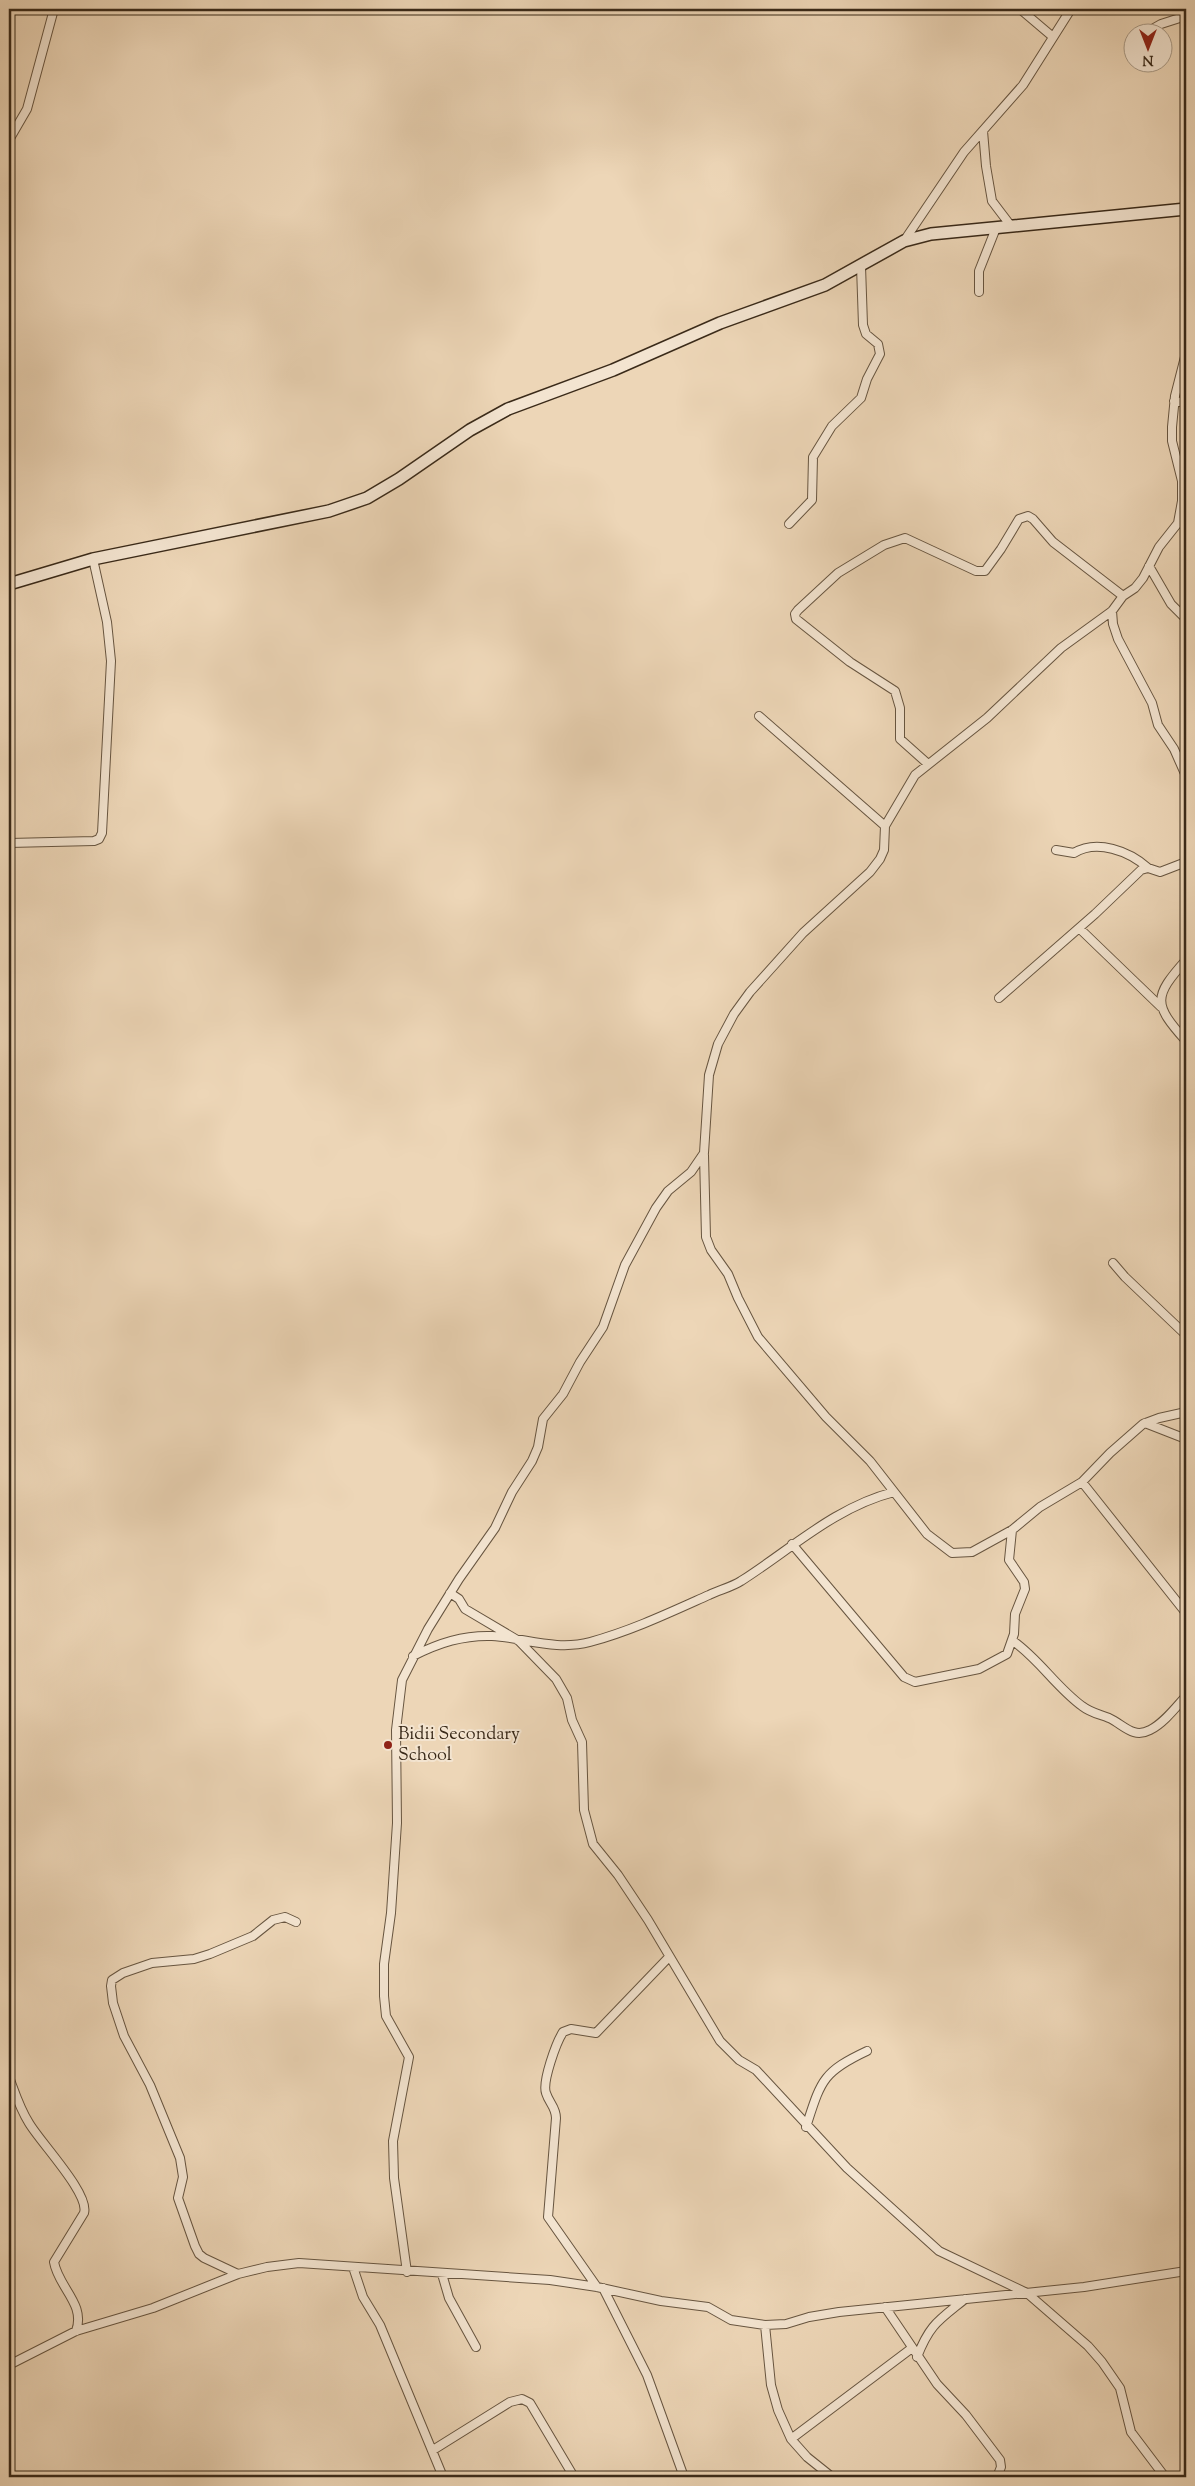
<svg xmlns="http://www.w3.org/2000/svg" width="1195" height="2486" viewBox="0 0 1195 2486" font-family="'Sorts Mill Goudy',serif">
<rect width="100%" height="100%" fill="#edd6b7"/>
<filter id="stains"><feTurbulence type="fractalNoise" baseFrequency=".004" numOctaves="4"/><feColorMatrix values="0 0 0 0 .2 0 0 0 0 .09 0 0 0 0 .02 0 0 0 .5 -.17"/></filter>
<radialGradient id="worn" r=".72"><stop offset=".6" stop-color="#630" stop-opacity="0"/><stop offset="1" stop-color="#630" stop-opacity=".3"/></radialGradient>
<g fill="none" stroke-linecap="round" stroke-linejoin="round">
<defs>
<path id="minor" d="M1020 9 1053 37
M1147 32 1161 24 1186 16
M983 131 986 166 992 201 1011 226
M9 140 27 109 54 9
M904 241 964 152 1023 85 1071 9
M979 292V271L996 228
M1174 401 1186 403
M789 524 812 500 813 457 832 426 861 398 867 379 880 354 878 344 866 334 863 325 861 266
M1149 566 1171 604 1186 619
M1112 611 1113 624 1118 639 1152 703 1158 725 1174 749 1186 776
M759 716 885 826
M928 764 900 739V708L895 691 850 662 796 619 795 614 798 610 838 573 884 545 905 538 976 571H985L1001 549 1019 519 1028 516 1033 519 1053 542 1123 596
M9 843 94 841 99 839 102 833 111 661 107 622 93 559
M1056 850 1074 853C1097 839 1129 851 1148 868
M1079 928 1161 1007
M1186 960C1153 997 1153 1004 1186 1041
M999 998 1095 914 1141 870 1148 868 1160 872 1186 862
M704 1155 706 1237 711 1250 728 1274 738 1298 758 1337 826 1417 870 1461 927 1534 952 1553 972 1552 1012 1530 1040 1507 1082 1482 1110 1453 1143 1424 1159 1418 1186 1412
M1113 1263 1125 1277 1186 1335
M1145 1423 1186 1439
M1082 1482 1186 1613
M792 1544 904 1677 915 1682 979 1669 1007 1654 1014 1634 1015 1614 1025 1589 1024 1582 1009 1560 1012 1530
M450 1593 459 1599 465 1609 519 1641 556 1679 567 1698 572 1720 582 1742 584 1810 593 1844 618 1875 648 1920 720 2041 739 2060 756 2070 847 2168 939 2251 1027 2293 1088 2346 1102 2362 1120 2388 1131 2432 1165 2477
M1013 1641C1039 1659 1056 1687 1082 1706 1091 1713 1099 1714 1109 1718 1124 1725 1133 1739 1150 1730 1164 1723 1176 1707 1186 1696
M413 1656C439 1643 463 1635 492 1636 525 1638 556 1651 590 1642 631 1631 671 1612 709 1595 719 1590 732 1587 741 1581 790 1550 835 1507 894 1492
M9 2077C15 2093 20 2109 29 2123 40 2142 90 2194 84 2213L54 2262C58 2287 86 2304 76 2331
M806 2127C821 2081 822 2072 867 2051
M353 2267 363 2297 380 2325 443 2477
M407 2272 394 2178 393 2141 409 2057 386 2016 384 1996V1964L391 1913 397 1823 396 1730 402 1680 428 1629 459 1579 495 1528 512 1492 532 1461 538 1447 543 1419 563 1394 580 1362 603 1327 625 1265 656 1208 668 1191 691 1172 704 1153 709 1075 718 1044 734 1014 750 992 803 933 870 872 880 859 884 850 885 826 915 775 987 718 1061 648 1112 611 1123 596 1135 588 1143 578 1159 547 1178 523 1182 501V481L1172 441V427L1175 396 1186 353
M238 2274 204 2258 199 2254 195 2246 178 2198 183 2177 180 2158 150 2085 124 2036 113 2003 111 1986 112 1980 123 1973 152 1963 194 1959 210 1954 253 1936 273 1920 285 1917 296 1922
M442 2274 449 2298 476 2347
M597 2287 548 2217 556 2118C556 2107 549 2103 546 2093 542 2082 556 2043 563 2032L571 2029 596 2033 669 1957
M603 2288 647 2375 684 2477
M885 2307 937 2384 966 2415 1000 2460 1001 2467 997 2477
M765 2325 771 2385 778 2410 791 2439 807 2457 832 2477
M917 2357C930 2324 938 2321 965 2299
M9 2365 76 2331 153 2308 238 2274 267 2267 299 2263 550 2280 597 2287 661 2301 708 2307 731 2320 765 2325 786 2324 809 2317 839 2312 1084 2287 1186 2271
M791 2439 912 2348
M433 2450 510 2402 522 2399 530 2403 574 2477
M354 2477 441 2476"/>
<path id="secondary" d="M9 584 93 559 329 511 367 498 399 479 470 430 508 409 613 370 720 323 825 285 904 241 931 234 1186 209"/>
</defs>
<use href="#minor" stroke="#675540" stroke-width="10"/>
<use href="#secondary" stroke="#3a2a19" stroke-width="14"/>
<use href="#minor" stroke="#f3e4d0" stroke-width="8"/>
<use href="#secondary" stroke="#f3e4d0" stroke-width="11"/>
</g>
<circle fill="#8f2418" stroke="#f3e4d0" stroke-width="2" cx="388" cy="1745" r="5"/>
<g text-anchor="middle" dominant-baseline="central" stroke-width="4" stroke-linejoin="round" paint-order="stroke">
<g font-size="18" fill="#3a2a19" stroke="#f3e4d0" text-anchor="start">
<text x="398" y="1735">Bidii Secondary<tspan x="398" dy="21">School</tspan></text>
</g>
</g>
<rect width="1195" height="2486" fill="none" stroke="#edd6b7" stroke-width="30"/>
<rect x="10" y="10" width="1175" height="2466" fill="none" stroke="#3a2a19" stroke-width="2.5"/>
<rect x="15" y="15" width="1165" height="2456" fill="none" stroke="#3a2a19"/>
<g transform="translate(1148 48) rotate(180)"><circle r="24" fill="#f3e4d0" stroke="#a99a87"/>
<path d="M0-4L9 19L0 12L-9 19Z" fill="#8f2418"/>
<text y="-8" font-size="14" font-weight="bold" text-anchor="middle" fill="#3a2a19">N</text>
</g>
<rect width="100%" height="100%" filter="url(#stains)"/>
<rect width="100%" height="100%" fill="url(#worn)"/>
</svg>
